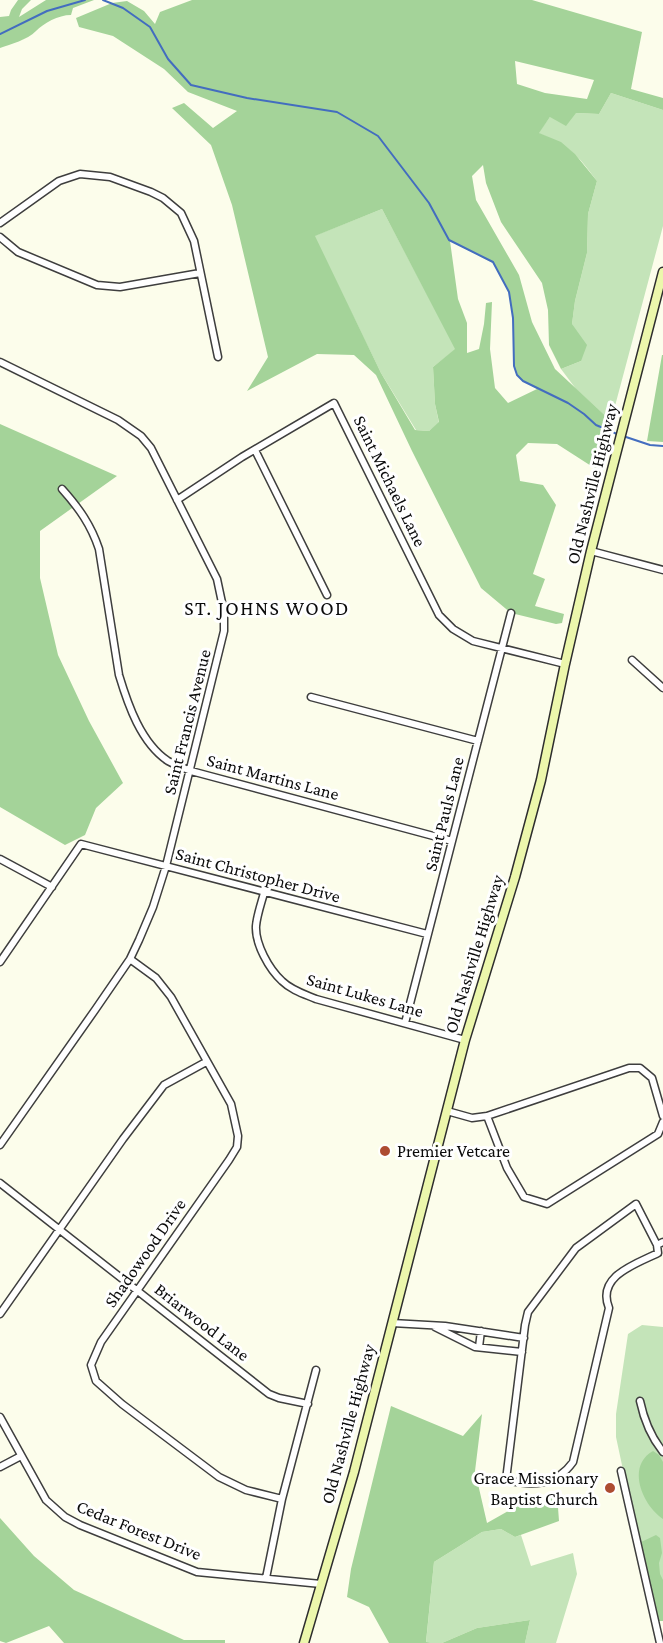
<svg xmlns="http://www.w3.org/2000/svg" width="663" height="1643" viewBox="0 0 663 1643" font-family="'Crimson Pro',serif">
<rect width="100%" height="100%" fill="#fcfdeb"/>
<path fill="#c4e4b9" d="M611 93 663 110V226L611 421 576 389 561 369 581 361 572 324 575 301 587 253 588 214 597 181C577 154 570 146 538 133L550 117 576 113 599 114Z
M382 209 456 349 433 367 435 404 439 423 429 431 416 430 381 373 314 236Z
M642 1325 663 1327V1613L639 1545 616 1437V1414L628 1334Z
M501 1529 515 1537 521 1535 531 1566 573 1553 577 1574 556 1643H525L530 1620 477 1628 442 1643H426L434 1562 482 1532Z"/>
<path fill="#a4d399" fill-rule="evenodd" d="M18 0H31L22 9 19 17 46 0H94L73 8 71 15C58 15 44 23 36 31 27 40 11 44 0 48V17L9 16 11 10Z
M192 0H532L642 32 631 89 663 98V110L611 93 599 114 576 113 566 126 550 117 539 133 561 142 575 154 597 181 588 214 587 253 575 301 572 324 587 345 581 361 561 369 549 345 548 310 542 283 501 222 486 183 483 165 472 176 476 200 519 275 532 322 555 369 611 421 606 430 599 427C613 439 603 455 599 471L557 444 528 443 516 455 520 481 543 485 556 505 533 574 545 579 535 606 564 614 562 623 556 624 511 613 481 588 412 451 376 375 354 355 317 354 247 391 268 357 232 205 211 145 172 108 184 103 213 128 237 111 188 92 164 69 113 36 79 27 76 18 112 3 127 1 144 11 155 24 160 12ZM515 61 594 80 587 99 545 93 517 84ZM382 209 455 349 433 367 435 404 439 422 429 431 415 430 381 373 315 236ZM450 241 493 263 509 292 513 318 514 366 517 375 523 381 537 389 508 403 495 388 490 349 492 302 486 303 484 324 479 349 467 353V323L458 299Z
M662 355H663V442L647 441Z
M0 424 117 476 40 531V578L58 655 89 721 123 783 96 808 85 835 65 845 0 807Z
M391 1406 463 1436 482 1414 475 1471 487 1523 531 1498 557 1494 559 1521 515 1537 501 1529 482 1532 434 1562 426 1642 430 1643H389L369 1607 347 1597 351 1569Z
M653 1451 659 1455 663 1462V1519C642 1505 626 1466 653 1451Z
M0 1518 34 1556 74 1590 184 1640H225V1643H64L49 1626 6 1643 0 1641Z
M656 1535 660 1538 662 1553 659 1563 660 1574 663 1580V1621H659L655 1615 639 1543Z
M530 1620 525 1643H442L477 1628Z"/>
<g fill="none" stroke-linecap="round" stroke-linejoin="round">
<path stroke="#436dbf" stroke-width="2" d="M103 0 123 8 150 27 168 59 191 85 247 98 337 112 378 136 429 203 449 240 493 262 509 292 513 318 514 366 517 375 523 381 568 403 584 414 596 425 617 434
M0 34 47 11 85 0
M623 436 650 445 663 446"/>
<defs>
<path id="street" d="M0 223 59 181 80 174 110 177 151 192 163 198 181 213 194 241 218 357
M0 237 18 252 97 285 120 287 200 273
M0 362 118 420 141 436 151 448 217 579 224 612V631L166 866 153 907 139 940 130 959 95 1010 0 1145
M255 450 327 595
M62 489C79 508 91 525 99 549L119 675C128 705 141 743 168 761 175 765 183 768 191 771L452 841
M177 500 242 457 334 403 439 615 453 629 473 641 565 664
M591 551 663 570
M632 660 663 688
M311 697 478 741
M0 859 52 887
M264 893C261 904 257 915 256 926 255 944 269 969 282 981 291 990 304 994 316 999L465 1040
M130 959 156 978 171 997 231 1104 238 1136 237 1147 229 1160 101 1342 91 1365 96 1381 122 1404 219 1477 246 1490 282 1499
M0 962 81 844 427 934
M405 1023 511 613
M447 1111 472 1118 487 1116 629 1068H640L652 1078 663 1116
M487 1116 507 1168 524 1197 547 1204 658 1134 663 1122
M0 1183 269 1394 279 1398 308 1404
M657 1245 658 1253C636 1264 596 1276 609 1308L573 1462C556 1486 532 1486 506 1480L525 1325 528 1312 576 1248 636 1204 657 1245 663 1242
M0 1314 123 1139 164 1085 206 1062
M392 1323 445 1326 524 1338
M435 1327 475 1347 522 1352
M479 1347 481 1331
M640 1401C644 1420 651 1437 663 1452
M0 1417 46 1500 65 1517 80 1525 197 1572 321 1584
M0 1467 21 1456
M621 1471 660 1643
M266 1578 282 1499 316 1370"/>
<path id="secondary" d="M304 1643 354 1472 465 1040 515 877 541 780 565 664 591 551 663 272"/>
</defs>
<use href="#street" stroke="#3e3e3e" stroke-width="9"/>
<use href="#secondary" stroke="#2d2d2d" stroke-width="11"/>
<use href="#street" stroke="#fff" stroke-width="6"/>
<use href="#secondary" stroke="#ecf7ac" stroke-width="8"/>
</g>
<g fill="#ad4c31" stroke="#fff" stroke-width="2">
<circle cx="385" cy="1151" r="6"/>
<circle cx="610" cy="1488" r="6"/>
</g>
<g text-anchor="middle" dominant-baseline="central" stroke-width="6" stroke-linejoin="round" paint-order="stroke">
<g font-size="18" fill="#0b0b0b" stroke="#fff">
<text transform="translate(390 481) rotate(64)">Saint Michaels Lane</text>
<text transform="translate(592 484) rotate(-76)">Old Nashville Highway</text>
<text transform="translate(187 722) rotate(-76)">Saint Francis Avenue</text>
<text transform="translate(273 777) rotate(15)">Saint Martins Lane</text>
<text transform="translate(444 814) rotate(-76)">Saint Pauls Lane</text>
<text transform="translate(258 875) rotate(15)">Saint Christopher Drive</text>
<text transform="translate(474 954) rotate(-73)">Old Nashville Highway</text>
<text transform="translate(365 995) rotate(16)">Saint Lukes Lane</text>
<text transform="translate(145 1253) rotate(-55)">Shadowood Drive</text>
<text transform="translate(202 1322) rotate(38)">Briarwood Lane</text>
<text transform="translate(348 1424) rotate(-75)">Old Nashville Highway</text>
<text transform="translate(139 1530) rotate(22)">Cedar Forest Drive</text>
</g>
<g font-size="18" fill="#0b0b0b" stroke="#fff" text-anchor="start">
<text x="397" y="1151">Premier Vetcare</text>
<text x="598" y="1478" text-anchor="end">Grace Missionary<tspan x="598" dy="21">Baptist Church</tspan></text>
</g>
<g font-size="20" letter-spacing="1.5" fill="#0b0b0b" stroke="#fff">
<text x="267" y="608">ST. JOHNS WOOD</text>
</g>
</g>
</svg>
